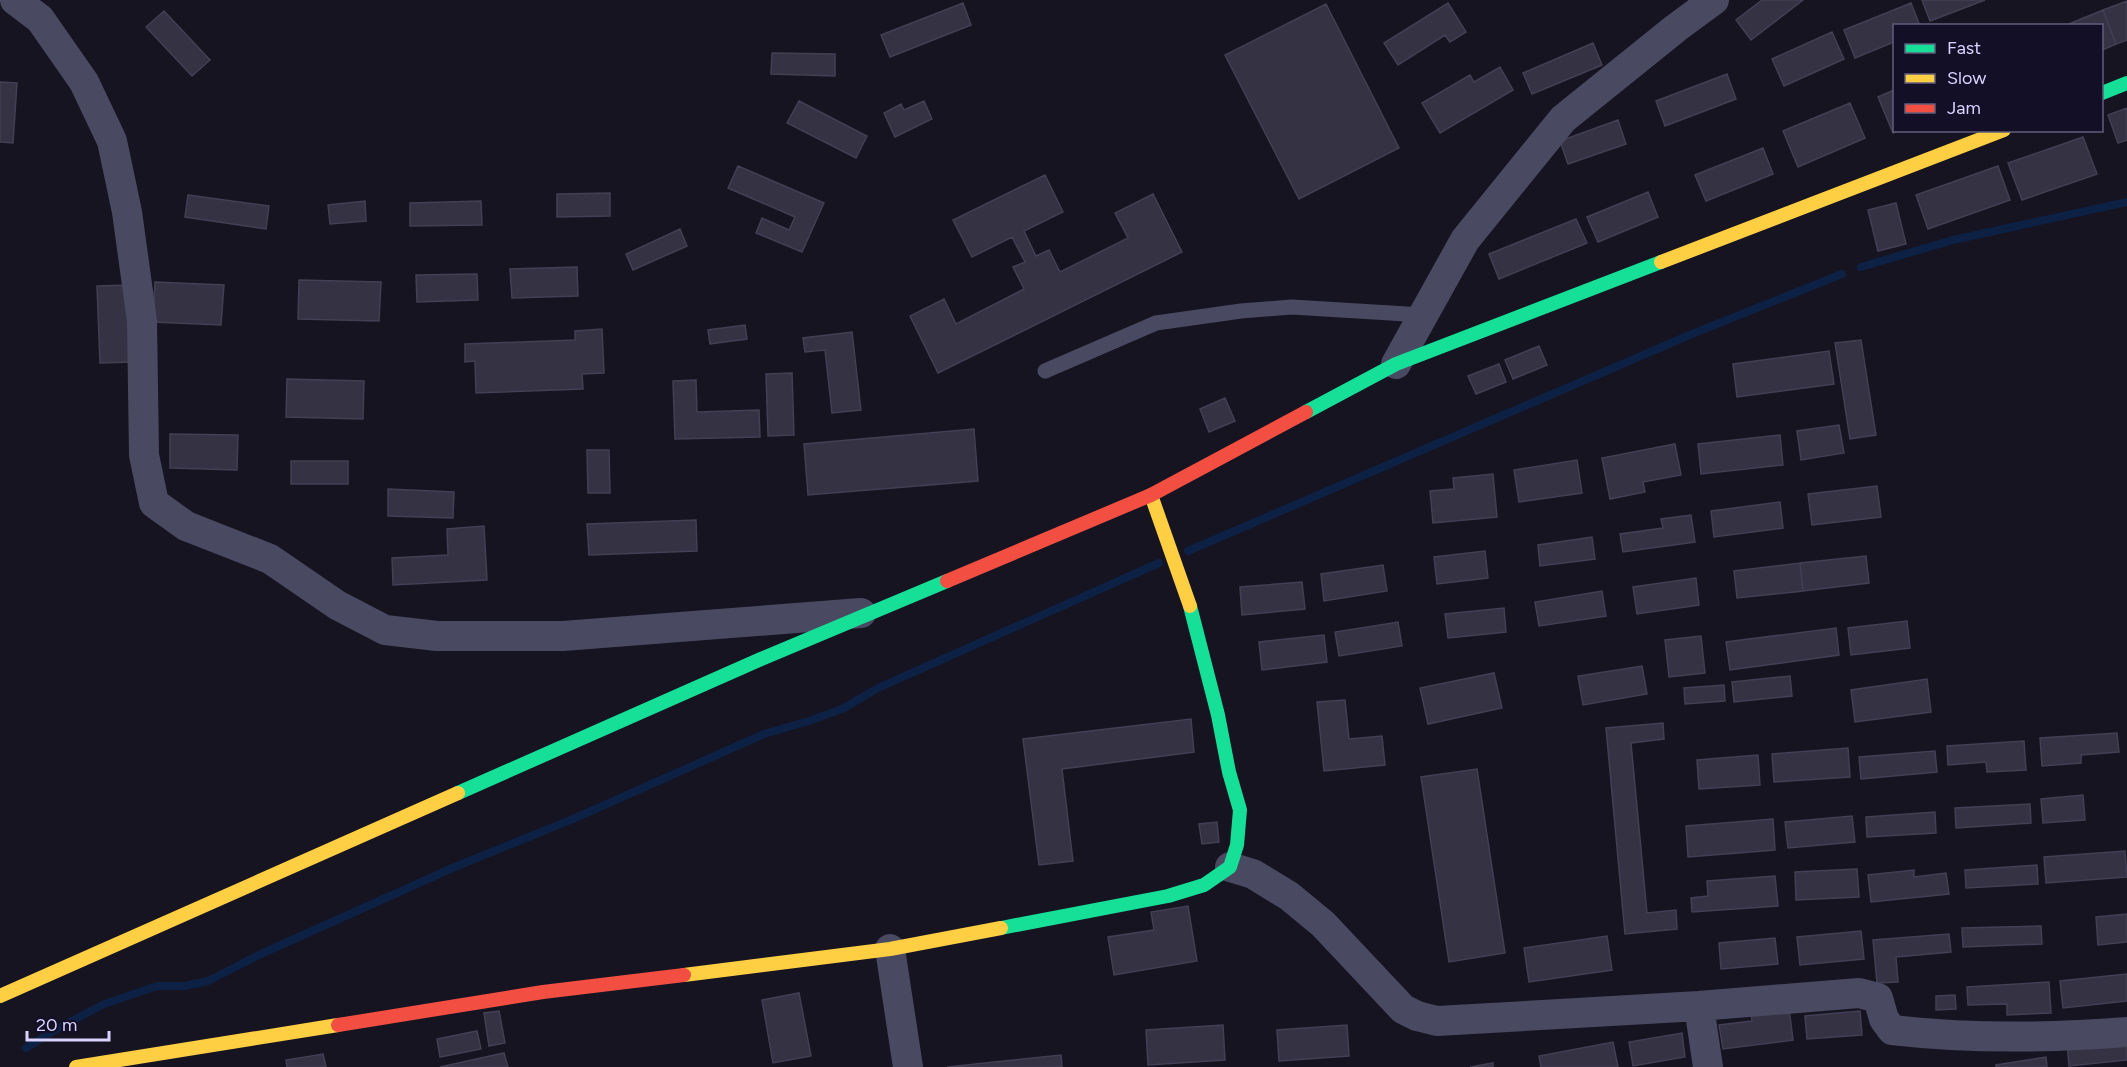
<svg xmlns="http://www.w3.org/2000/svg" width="2127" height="1067" viewBox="0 0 2127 1067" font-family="Figtree,sans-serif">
<rect width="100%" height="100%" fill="#161421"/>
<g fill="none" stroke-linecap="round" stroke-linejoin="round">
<path stroke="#0d2144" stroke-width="8" d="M1861 267 1953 240 2127 202
M1188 551 1692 334 1842 274
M26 1048 53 1031 104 1004 157 986H185L208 981 263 953 457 866 573 819 764 734 809 721 842 709 878 688 1159 563"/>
</g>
<path fill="#343243" stroke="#433f54" stroke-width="1.5" d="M1762 0H1803L1751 40 1736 20Z
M1922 0H1985L1930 21Z
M2127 1V40L2116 44 2103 10Z
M963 3 971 25 890 57 881 35Z
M1448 3 1466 32 1450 42 1445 35 1398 65 1384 43Z
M1911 3 1920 26H1894V42L1855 58 1844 30Z
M1326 4 1399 148 1299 199 1225 55Z
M2103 10 2116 44 2102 50V26H2064Z
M164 11 210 60 192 76 146 27Z
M1832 32 1844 59 1784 86 1772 59Z
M1593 43 1602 65 1532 94 1523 73Z
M772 53 835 54V76L771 74Z
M1500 67 1513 90 1440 133 1422 103 1470 75 1474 82Z
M1727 74 1736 99 1665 126 1656 101Z
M0 82 17 83 13 143 0 142Z
M1894 90V130H1899L1893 133 1878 97Z
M799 101 867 136 856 158 787 123Z
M924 101 932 119 895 137 884 113 901 104 904 110Z
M1850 103 1865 138 1798 167 1783 131Z
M2127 108V140L2118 143 2108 115Z
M1618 120 1626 144 1568 164 1560 141Z
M2083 137 2097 174 2022 200 2008 163Z
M1763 148 1773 174 1706 201 1695 175Z
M738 166 824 203 802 252 756 233 762 218 789 230 795 217 728 188Z
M1998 166 2010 200 1928 229 1916 195Z
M1045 175 1063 212 1024 231 1036 256 1049 250 1060 272 1128 238 1115 213 1153 194 1182 252 938 373 910 316 944 299 956 324 1024 289 1013 267 1025 262 1012 237 972 257 953 220Z
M1648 192 1658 217 1598 242 1587 217Z
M610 193V216L557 217V194Z
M188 195 269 206 266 229 185 217Z
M365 201 366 221 330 224 328 205Z
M481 201 482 225 410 226V203Z
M1896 203 1906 244 1878 251 1868 210Z
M1576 219 1587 243 1499 279 1489 254Z
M680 229 687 246 633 270 626 254Z
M577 267 578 296 512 298 510 269Z
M477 274 478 300 417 302 416 275Z
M299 280 381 282 379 321 298 319Z
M155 282 224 285 221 325 153 322Z
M129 285 132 362 100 363 97 286Z
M745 325 747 339 710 344 708 330Z
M602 329 604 373 582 374 583 389 476 393 475 361 465 362V344L575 340V331Z
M852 332 861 410 832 413 825 350 805 352 803 338Z
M1861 340 1876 435 1850 439 1835 343Z
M1539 346 1547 365 1513 379 1505 360Z
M1829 351 1834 384 1737 397 1733 364Z
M1499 364 1506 382 1476 394 1468 376Z
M792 373 794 435 768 436 766 374Z
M287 379 364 381 363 419 286 417Z
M696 380 697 412 759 410 760 437 675 439 673 381Z
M1225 398 1235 421 1209 432 1200 409Z
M1839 425 1844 453 1801 460 1797 431Z
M974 429 978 481 808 495 804 444Z
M170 434 238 435 237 470 170 468Z
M1780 435 1783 465 1701 474 1698 444Z
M1675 444 1681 475 1643 482 1645 492 1610 499 1602 458Z
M587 450H609L610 493H588Z
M1577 460 1582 493 1519 502 1514 470Z
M291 461H348V484H291Z
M1493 474 1497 517 1433 523 1430 491 1454 489 1453 478Z
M1877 486 1881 517 1812 525 1808 494Z
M388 489 454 492 453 518 388 516Z
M1780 502 1783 528 1714 537 1711 511Z
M1691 515 1695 542 1623 552 1620 534 1663 528 1661 519Z
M696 520 697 551 589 555 587 524Z
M484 526 487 580 393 585 392 558 448 555 447 529Z
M1592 537 1595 559 1540 566 1538 545Z
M1485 551 1488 578 1437 584 1434 557Z
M1866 556 1869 583 1803 591 1800 563Z
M1800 563 1803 591 1737 598 1734 571Z
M1383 565 1387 591 1324 601 1321 574Z
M1696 578 1699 605 1637 614 1633 587Z
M1302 582 1305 609 1242 615 1240 587Z
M1602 591 1606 616 1539 626 1535 602Z
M1504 608 1506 632 1448 638 1445 614Z
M1907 621 1910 648 1851 655 1848 628Z
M1398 622 1402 646 1339 656 1335 632Z
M1836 628 1839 655 1730 670 1726 642Z
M1324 635 1327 662 1262 670 1259 642Z
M1701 636 1705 673 1669 677 1665 640Z
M1642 666 1647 694 1583 705 1578 676Z
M1494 673 1502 708 1428 724 1420 688Z
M1790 676 1792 696 1734 702 1732 682Z
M1927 679 1931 712 1855 722 1851 690Z
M1724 685 1725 701 1685 704 1684 688Z
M1345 700 1349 739 1382 736 1385 765 1324 771 1317 702Z
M1191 719 1194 752 1062 769 1073 861 1039 865 1023 739Z
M1663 723 1664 739 1631 743 1647 913 1676 910 1677 929 1625 934 1606 728Z
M2117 733 2119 752 2081 755V763L2042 766 2040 738Z
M2024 741 2026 770 1987 772 1986 762 1948 765 1947 746Z
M1848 748 1850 777 1774 782 1772 754Z
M1935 751 1937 772 1861 779 1859 757Z
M1758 755 1760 785 1699 789 1697 760Z
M1477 769 1505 953 1449 962 1421 777Z
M2083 795 2085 820 2043 823 2041 799Z
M2030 804 2031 823 1956 828 1955 808Z
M1935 812 1936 833 1867 837 1866 817Z
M1852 816 1855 842 1788 848 1785 822Z
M1773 819 1775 850 1688 857 1686 826Z
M1217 822 1219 842 1202 844 1199 824Z
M2125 851 2127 877 2046 883 2044 857Z
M2037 865 2038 884 1966 888 1965 870Z
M1857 869 1859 897 1796 900 1795 872Z
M1914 870V877L1946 873 1949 894 1871 902 1868 875Z
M1775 876 1778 906 1692 912 1691 898 1708 896 1707 881Z
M1188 906 1197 961 1114 975 1108 937 1154 930 1151 912Z
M2127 914V942L2098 945 2096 917Z
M2041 926 2042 944 1963 947 1962 928Z
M1861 931 1864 959 1800 965 1797 937Z
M1949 934 1951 952 1896 957 1898 982 1877 983 1873 940Z
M1607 936 1612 970 1529 982 1524 948Z
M1775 938 1778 964 1721 969 1719 943Z
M2127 974V1001L2063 1008 2060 981Z
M2049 982 2051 1013 2007 1015V1004L1968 1005 1967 987Z
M799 993 811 1056 773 1063 762 1000Z
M1955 995 1956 1009 1936 1010V996Z
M1789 1008 1793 1040 1723 1049 1719 1025 1752 1021 1751 1013Z
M499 1011 505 1043 489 1046 484 1013Z
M1860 1011 1862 1035 1807 1039 1805 1016Z
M1223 1025 1225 1060 1148 1065 1146 1030Z
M1347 1025 1349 1056 1279 1061 1277 1030Z
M477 1031 481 1049 440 1057 437 1039Z
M1682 1033 1685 1057 1633 1066 1629 1042Z
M2127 1038V1060L2069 1066 2067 1043Z
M1613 1042 1618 1067H1541L1539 1056Z
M504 1053 508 1067H440Z
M323 1054 326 1067H287L286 1060Z
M1061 1055 1062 1067H947Z
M2046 1057 2047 1067H1996V1065Z
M1493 1063V1067H1470Z"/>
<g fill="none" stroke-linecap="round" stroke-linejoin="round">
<path stroke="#4a4962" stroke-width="15" d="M1045 371 1156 323 1241 311 1292 307 1423 315"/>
<path stroke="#4a4962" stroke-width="30" d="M15 0 40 19 84 82 112 141 127 212 142 321 144 455 154 503 186 526 270 559 337 605 385 630 437 636H563L861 613
M1396 364 1465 240 1563 119 1676 28 1714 0
M1230 867 1253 874 1289 896 1323 924 1403 1009 1417 1016 1437 1021 1699 1006 1859 993 1878 998 1884 1019 1892 1030C1970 1039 2049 1038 2127 1032
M890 949 908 1067
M1699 1006 1708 1067"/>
<path stroke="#16e098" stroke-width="14" d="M2102 93 2127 83
M1306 412 1396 364 1661 262
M458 793 761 659 947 581
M1001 928 1168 896 1204 885 1230 867 1237 845 1240 810 1229 772 1218 715 1190 606"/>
<path stroke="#ffcf43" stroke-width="14" d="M1661 262 2004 130
M1151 495 1190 606
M684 975 890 949 1001 928
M0 996 458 793
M76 1067 338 1025"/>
<path stroke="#f24e42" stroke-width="14" d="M947 581 1151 495 1306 412
M338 1025 543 992 684 975"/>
</g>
<rect x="1893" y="24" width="210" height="108" fill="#130f26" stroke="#625e7d" stroke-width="1.5"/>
<rect x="1905" y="44" width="30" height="9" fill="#16e098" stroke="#625e7d" stroke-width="1.5"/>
<text x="1947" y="54" font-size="18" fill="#d9d4ff">Fast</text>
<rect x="1905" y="74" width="30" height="9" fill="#ffcf43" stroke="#625e7d" stroke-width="1.5"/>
<text x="1947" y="84" font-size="18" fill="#d9d4ff">Slow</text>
<rect x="1905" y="104" width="30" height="9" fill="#f24e42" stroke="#625e7d" stroke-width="1.5"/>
<text x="1947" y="114" font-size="18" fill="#d9d4ff">Jam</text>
<path d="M27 1031v9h82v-9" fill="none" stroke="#d9d4ff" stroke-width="3"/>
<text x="36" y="1031" font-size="18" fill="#d9d4ff" stroke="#130f26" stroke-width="4.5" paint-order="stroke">20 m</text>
</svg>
